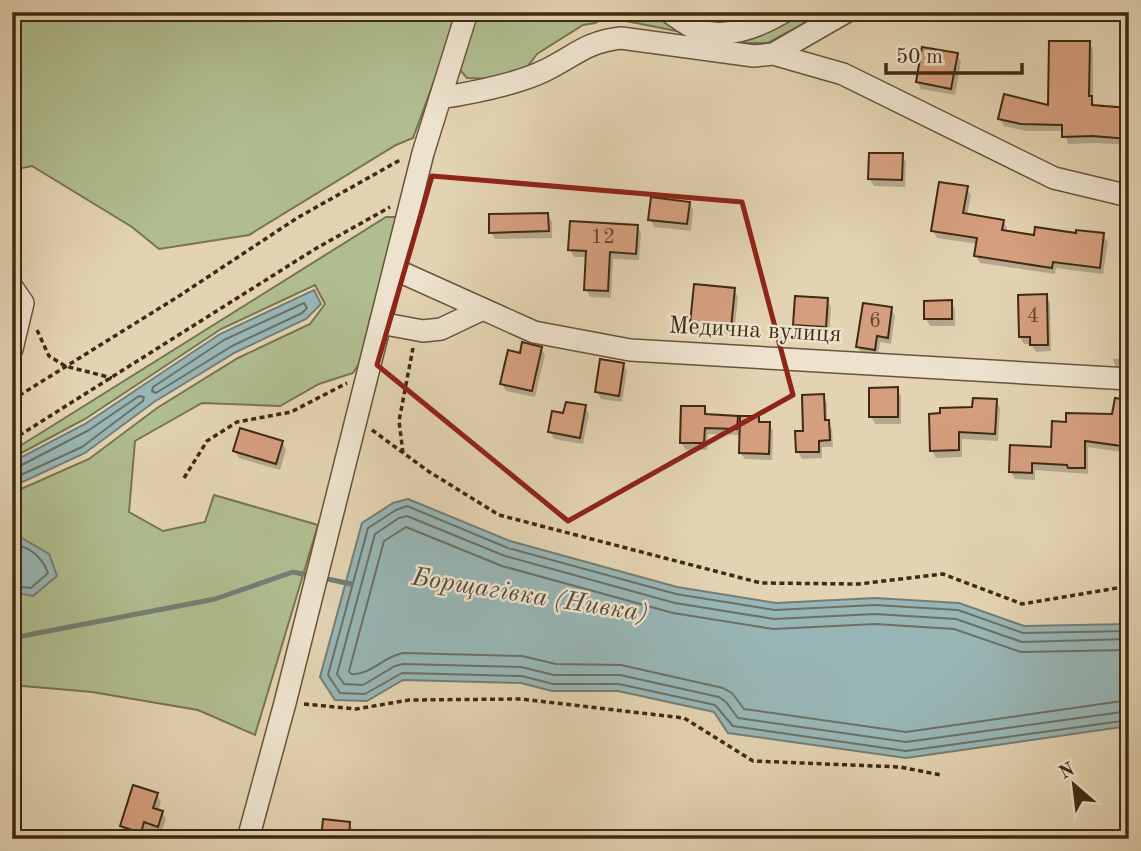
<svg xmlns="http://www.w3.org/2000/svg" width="1141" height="851" viewBox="0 0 1141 851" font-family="'Old Standard TT',serif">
<rect width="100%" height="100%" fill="#e3d3b2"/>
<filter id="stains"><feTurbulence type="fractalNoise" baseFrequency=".00286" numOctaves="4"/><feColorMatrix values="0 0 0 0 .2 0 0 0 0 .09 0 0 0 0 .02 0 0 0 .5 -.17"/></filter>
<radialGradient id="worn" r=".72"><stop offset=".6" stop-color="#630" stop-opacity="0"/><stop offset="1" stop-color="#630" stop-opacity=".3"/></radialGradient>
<path fill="#b0bd8f" stroke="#787450" stroke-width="2" d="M12 12H457L452 33 413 138 396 145 249 235 159 249 132 227 32 166 12 170Z
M473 12H825L768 43H737L606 17 595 23 583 25 537 54 525 70 494 79 467 78 460 70V57Z
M386 217H400L364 356 353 373 319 384 280 406 202 403 135 441 129 512 163 531 205 522 214 495 318 525 255 735 198 710 92 692 12 685V493L89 459 157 408 238 358 310 324 325 304 315 285 221 329 85 419 12 458V451Z"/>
<path fill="#98b6b6" stroke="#747e74" stroke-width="2" d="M314 290 321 304 306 319 236 352 154 402 85 453 12 487V462L85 424 220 334Z
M408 499 510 541 677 587 776 603 875 598 959 603 1024 626 1129 624V726L906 758 728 733 714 712 618 691H552L521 683 403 680 367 701 335 700 320 677 362 523 393 503Z
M20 537 49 554 57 576 33 596 12 592V540Z"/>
<path fill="#0003" d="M1089 43 1093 50V101L1095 107 1129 110V145L1096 143 1068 144 1064 131H1026L1004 126 1000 119 1050 107Z
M957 55 961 62 955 95 921 89 917 81Z
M902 155 906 162 905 187 874 186 870 179Z
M966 188 971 195 967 216 1003 221 1007 228 1006 233 1035 237 1103 235 1108 242 1103 274 1056 268 1055 274 980 263 976 256 978 244 937 238 933 231Z
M689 203 693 210 691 231 654 227 650 219Z
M547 215 552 222V238L495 239 491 232Z
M637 226 641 233 639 260 613 259 611 298 590 297 586 290 587 257H574L570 250Z
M734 290 738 297 734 335 695 331 691 324Z
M1046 296 1050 303 1051 351 1036 352 1031 344H1024L1020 337Z
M827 300 831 307 829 333 799 331 795 324Z
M951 302 955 309V326H930L926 319Z
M891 308 895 316 891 344 880 342 878 356 862 354 858 347Z
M541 348 545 355 535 397 506 391 502 384 521 355Z
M1129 358V372H1117L1113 359Z
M623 364 627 371 622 402 601 399 597 392Z
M897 389 901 396V424H875L871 416Z
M823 396 827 403V422L832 429 833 447H822V458L802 459 798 452Z
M996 401 1000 408 998 441 962 439V457L936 458 932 451 974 409Z
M1129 402V453L1088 447V474L1035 470V480L1015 479 1011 472 1052 449 1068 423 1114 416Z
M585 407 589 414 583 444 554 439 550 432 565 415Z
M704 408 709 416 737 417 741 425 758 418 761 424H769L773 431 772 460 745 459 740 452 741 435 708 434 707 450H686L681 443Z
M282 442 286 450 280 470 239 458 235 451Z
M157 795 161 802 158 811 162 812 166 819 161 833 148 829 145 839 126 833 122 826Z
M349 823 353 831 352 839H323Z"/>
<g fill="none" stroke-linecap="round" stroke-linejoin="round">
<path stroke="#6c7064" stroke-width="2" d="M304 303 307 308 302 313 232 346 156 393 152 391 153 387 224 340Z
M12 468 18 467 89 430 139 396 144 397 143 401 82 447 12 479
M12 546C29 544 43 559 48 573L31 588 12 586
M1129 631 1023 633 958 610 875 605 775 610 676 594 508 548 407 506 396 510 368 528 328 675 340 693 365 694 402 673 522 676 553 684H619L715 705 733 726 906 751 1129 720
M1129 639 1022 642 956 619 875 614 774 619 675 603 505 556 407 516 399 518 375 534 337 674 344 684 363 685 395 666 403 664 521 667 554 675H620L719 697 726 702 738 718 906 742 1129 711
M1129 650 1021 652 954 629 875 624 773 629 673 613 502 566 406 527 384 541 349 671 351 674C370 676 384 656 403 653L522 656 556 664 621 665 723 688 732 693 744 709 906 732 1129 700"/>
<path stroke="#747e74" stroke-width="5" d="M323 578 351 584
M12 638 215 599 293 572 313 576"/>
</g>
<path fill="#d59f7f" stroke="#3f2a12" stroke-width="2" d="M1049 41H1090L1089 96H1092V105L1129 108V139L1092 136 1062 137V125L1021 124 998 119 1004 94 1048 105Z
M922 47 958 53 951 89 916 82Z
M869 153H903L902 180 868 179Z
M939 182 968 186 963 213 1004 220 1002 230 1034 235 1035 227 1076 233V230L1104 233 1100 268 1053 262 1052 268 974 256 977 238 931 231Z
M651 197 690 202 687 224 648 220Z
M548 213 549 231 489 233V214Z
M570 221 638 225 636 254 610 252 608 291 584 290 586 251 568 250Z
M694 284 735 288 731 328 690 324Z
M1047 294 1048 345H1030V337H1019L1018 295Z
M795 296 828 298 826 327 793 325Z
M952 300V319H924V301Z
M863 303 892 307 888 338 877 336 875 350 856 347Z
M522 342 542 347 532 391 500 384 508 350 520 353Z
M600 359 624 363 619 396 595 392Z
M898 387V417H869V388Z
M824 394 825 420H829L830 440 819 441V452H796L795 431H803L802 395Z
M973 398 997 399 995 434 959 432V450L930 451 929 414 940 413V408L972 407Z
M1115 398 1129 400V447L1085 441V468H1068L1067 465 1032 463V473L1009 472 1010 445 1051 447 1052 421 1066 422V413L1112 414Z
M566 402 586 405 580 438 548 432 552 411 563 413Z
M681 406H705V414L738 416 737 429 705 428 704 443H680Z
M740 416H759V422H770L769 454 739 453Z
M240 428 283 441 276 464 233 451Z
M133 785 158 793 153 808 163 811 158 827 144 822 141 833 120 826Z
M323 819 350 822 349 839H321Z"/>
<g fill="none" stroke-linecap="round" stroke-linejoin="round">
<defs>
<path id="minor" d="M669 12C678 18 688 26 698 30 726 40 760 26 784 12
M773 54 846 12
M440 98C471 93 518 84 546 70 576 55 586 42 621 38L754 56 773 54 843 74 1054 178 1129 196
M394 269 534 332 630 350 1129 379
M12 287 23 303 12 349
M380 323 423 331 441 329 483 309
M248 839 285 703 423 153 467 12"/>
</defs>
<use href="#minor" stroke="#68543a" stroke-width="24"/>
<path stroke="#3f2a12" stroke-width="3.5" stroke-dasharray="5 3.5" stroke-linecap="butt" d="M37 330 49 356 65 366 112 378
M12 400 179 296 297 218 400 160
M372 430 428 471 499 515 761 583 859 584 943 574 1022 604 1129 586
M12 440 315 249 390 207
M403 453 399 421 413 348
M184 478 207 441 237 422 291 412 347 383
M304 704 356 709 409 700 521 699 684 718 753 761 900 767 941 775"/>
<use href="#minor" stroke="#ede2cd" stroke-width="21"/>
</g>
<path fill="none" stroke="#8f2418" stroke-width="5" stroke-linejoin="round" d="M432 176 742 202 793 395 568 521 377 365Z"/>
<g text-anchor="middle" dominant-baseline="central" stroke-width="5" stroke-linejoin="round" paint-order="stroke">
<g font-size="21" fill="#64472d">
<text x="603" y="237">12</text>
<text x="1033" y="316">4</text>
<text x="875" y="321">6</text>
</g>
<g font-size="24" fill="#3f2a12" stroke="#ede2cd">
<text transform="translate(755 331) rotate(3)">Медична вулиця</text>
</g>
<g font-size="26" font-style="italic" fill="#554d3b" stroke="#ede2cd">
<text transform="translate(530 596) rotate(9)">Борщагівка (Нивка)</text>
</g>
</g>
<rect width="1141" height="851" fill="none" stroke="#e3d3b2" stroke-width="42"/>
<rect x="14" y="14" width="1113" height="823" fill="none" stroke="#3f2a12" stroke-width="3.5"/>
<rect x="21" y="21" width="1099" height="809" fill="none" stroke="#3f2a12" stroke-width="2"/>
<g transform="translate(1074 785) rotate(332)" stroke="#ede2cd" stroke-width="5" paint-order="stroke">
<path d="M0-5L12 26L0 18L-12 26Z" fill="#3f2a12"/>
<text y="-10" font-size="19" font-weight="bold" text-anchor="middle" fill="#3f2a12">N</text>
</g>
<path d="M886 63v10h136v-10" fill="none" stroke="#3f2a12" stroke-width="3.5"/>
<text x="896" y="63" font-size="21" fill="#3f2a12" stroke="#ede2cd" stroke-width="5" paint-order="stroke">50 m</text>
<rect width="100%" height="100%" filter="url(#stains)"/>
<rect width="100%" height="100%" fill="url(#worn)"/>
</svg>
